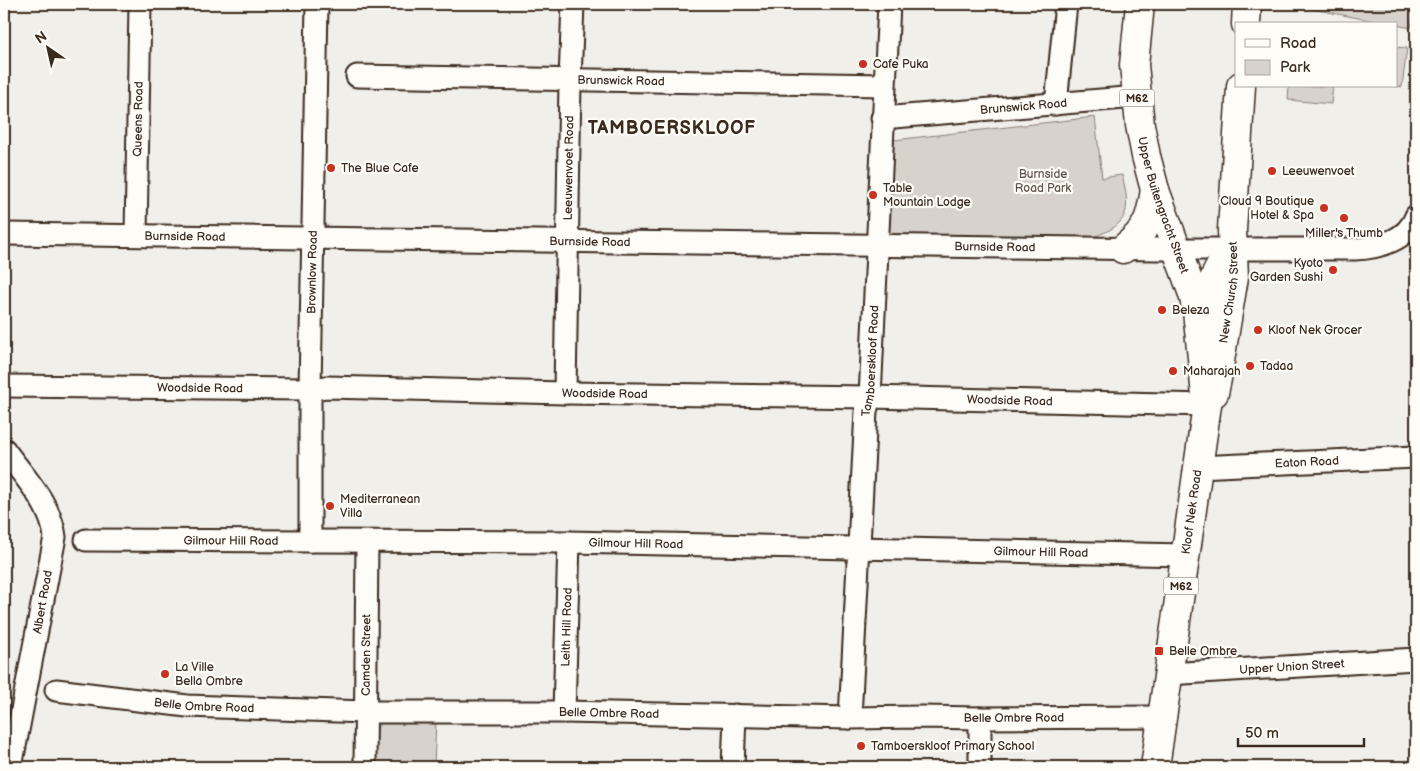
<svg xmlns="http://www.w3.org/2000/svg" width="1420" height="771" viewBox="0 0 1420 771" font-family="'Balsamiq Sans',sans-serif">
<rect width="100%" height="100%" fill="#f1efea"/>
<filter id="ink" filterUnits="userSpaceOnUse"><feTurbulence type="fractalNoise" baseFrequency=".02" numOctaves="2"/><feDisplacementMap in="SourceGraphic" scale="10" xChannelSelector="R" yChannelSelector="G"/><feConvolveMatrix kernelMatrix="1 2 1 2 8 2 1 2 1" color-interpolation-filters="sRGB"/></filter>
<g filter="url(#ink)">
<path fill="#d7d2cc" stroke="#897e75" d="M1288 4H1416L1411 28 1396 25V24H1388Z
M1396 47 1407 48 1402 87 1396 86Z
M1289 86H1333L1331 104 1288 100Z
M1095 117 1102 178 1122 175C1132 214 1128 226 1087 239L889 235 894 140Z
M391 719 436 720 434 767H372L374 733 380 724Z"/>
<g fill="none" stroke-linecap="round" stroke-linejoin="round">
<defs>
<g id="minor">
<path id="s1" d="M357 76 884 85"/>
<path d="M1056 104 1066 4"/>
<path id="s2" d="M882 118 1137 97"/>
<path id="s3" d="M4 234 1157 249H1355C1379 248 1408 240 1416 216"/>
<path id="s4" d="M136 235 140 4"/>
<path id="s5" d="M4 386 310 389 327 387 565 393 870 397 1207 405"/>
<path id="s6" d="M565 393 570 80 573 4"/>
<path d="M4 449C23 476 51 503 55 537L11 767"/>
<path id="s7" d="M1198 467 1416 457"/>
<path id="s8" d="M86 540 569 542 1185 555"/>
<path id="s9" d="M310 541V389L317 4"/>
<path id="s10" d="M1168 674 1416 659"/>
<path id="s11" d="M56 690 187 706 366 712H564L850 718 922 717 980 718 1162 717"/>
<path id="s12" d="M564 712 569 542"/>
<path id="s13" d="M850 718 866 411 870 397 889 4"/>
<path id="s14" d="M365 767 367 542"/>
<path d="M733 767 735 715"/>
<path d="M980 767V718"/>
</g>
<g id="major">
<path id="s15" d="M1140 4 1134 65 1140 125 1146 156 1155 190 1193 294 1197 311 1207 405 1155 767"/>
<path d="M1246 24 1247 4"/>
<path d="M1123 249C1148 229 1150 221 1155 190"/>
<path d="M1208 324C1211 313 1210 303 1211 292 1213 274 1223 262 1233 249"/>
<path id="s16" d="M1214 393 1217 379 1234 277 1232 230 1241 86"/>
</g>
</defs>
<use href="#minor" stroke="#3b2a1e" stroke-width="25"/>
<use href="#major" stroke="#3b2a1e" stroke-width="31"/>
<use href="#minor" stroke="#fdfcf7" stroke-width="21"/>
<use href="#major" stroke="#fdfcf7" stroke-width="28"/>
</g>
</g>
<g fill="#c8321e" stroke="#fdfcf7" stroke-width="2">
<circle cx="863" cy="64" r="5"/>
<circle cx="331" cy="168" r="5"/>
<circle cx="1272" cy="171" r="5"/>
<circle cx="873" cy="195" r="5"/>
<circle cx="1324" cy="208" r="5"/>
<circle cx="1344" cy="218" r="5"/>
<circle cx="1333" cy="270" r="5"/>
<circle cx="1162" cy="310" r="5"/>
<circle cx="1258" cy="330" r="5"/>
<circle cx="1250" cy="366" r="5"/>
<circle cx="1173" cy="371" r="5"/>
<circle cx="330" cy="506" r="5"/>
<rect x="1154" y="646" width="10" height="10" rx="2.5"/>
<circle cx="165" cy="674" r="5"/>
<circle cx="861" cy="746" r="5"/>
</g>
<g text-anchor="middle" dominant-baseline="central" stroke-width="4.5" stroke-linejoin="round" paint-order="stroke">
<g fill="#fdfcf7" stroke="#75695f" stroke-width="1">
<rect x="1119.5" y="89.5" width="35" height="17" rx="4"/>
<rect x="1163.5" y="577.5" width="35" height="17" rx="4"/>
</g>
<g font-size="11" font-weight="bold" fill="#3b2a1e">
<text x="1137" y="98">M62</text>
<text x="1181" y="586">M62</text>
</g>
<g font-size="12" fill="#3b2a1e" stroke="#fdfcf7" text-anchor="start">
<text x="873" y="64">Cafe Puka</text>
<text x="341" y="168">The Blue Cafe</text>
<text x="1282" y="171">Leeuwenvoet</text>
<text x="883" y="188">Table<tspan x="883" dy="14">Mountain Lodge</tspan></text>
<text x="1314" y="201" text-anchor="end">Cloud 9 Boutique<tspan x="1314" dy="14">Hotel &amp; Spa</tspan></text>
<text x="1344" y="233" text-anchor="middle">Miller's Thumb</text>
<text x="1323" y="263" text-anchor="end">Kyoto<tspan x="1323" dy="14">Garden Sushi</tspan></text>
<text x="1172" y="310">Beleza</text>
<text x="1268" y="330">Kloof Nek Grocer</text>
<text x="1260" y="366">Tadaa</text>
<text x="1183" y="371">Maharajah</text>
<text x="340" y="499">Mediterranean<tspan x="340" dy="14">Villa</tspan></text>
<text x="1169" y="651">Belle Ombre</text>
<text x="175" y="667">La Ville<tspan x="175" dy="14">Bella Ombre</tspan></text>
<text x="871" y="746">Tamboerskloof Primary School</text>
</g>
<g font-size="12" fill="#3b2a1e" stroke="#fdfcf7">
<text stroke="none"><textPath href="#s1" startOffset="264">Brunswick Road</textPath></text>
<text stroke="none"><textPath href="#s2" startOffset="142">Brunswick Road</textPath></text>
<text stroke="none"><textPath href="#s4" startOffset="116">Queens Road</textPath></text>
<text stroke="none"><textPath href="#s6" startOffset="225">Leeuwenvoet Road</textPath></text>
<text stroke="none"><textPath href="#s15" startOffset="205">Upper Buitengracht Street</textPath></text>
<text stroke="none"><textPath href="#s3" startOffset="181">Burnside Road</textPath></text>
<text stroke="none"><textPath href="#s3" startOffset="586">Burnside Road</textPath></text>
<text stroke="none"><textPath href="#s3" startOffset="991">Burnside Road</textPath></text>
<text stroke="none"><textPath href="#s9" startOffset="269">Brownlow Road</textPath></text>
<text stroke="none"><textPath href="#s16" startOffset="102">New Church Street</textPath></text>
<text stroke="none"><textPath href="#s13" startOffset="358">Tamboerskloof Road</textPath></text>
<text stroke="none"><textPath href="#s5" startOffset="196">Woodside Road</textPath></text>
<text stroke="none"><textPath href="#s5" startOffset="601">Woodside Road</textPath></text>
<text stroke="none"><textPath href="#s5" startOffset="1006">Woodside Road</textPath></text>
<text stroke="none"><textPath href="#s7" startOffset="109">Eaton Road</textPath></text>
<text transform="translate(1192 512) rotate(-82)">Kloof Nek Road</text>
<text stroke="none"><textPath href="#s8" startOffset="145">Gilmour Hill Road</textPath></text>
<text stroke="none"><textPath href="#s8" startOffset="550">Gilmour Hill Road</textPath></text>
<text stroke="none"><textPath href="#s8" startOffset="955">Gilmour Hill Road</textPath></text>
<text transform="translate(43 602) rotate(-80)">Albert Road</text>
<text stroke="none"><textPath href="#s12" startOffset="85">Leith Hill Road</textPath></text>
<text stroke="none"><textPath href="#s14" startOffset="112">Camden Street</textPath></text>
<text stroke="none"><textPath href="#s10" startOffset="124">Upper Union Street</textPath></text>
<text stroke="none"><textPath href="#s11" startOffset="149">Belle Ombre Road</textPath></text>
<text stroke="none"><textPath href="#s11" startOffset="554">Belle Ombre Road</textPath></text>
<text stroke="none"><textPath href="#s11" startOffset="959">Belle Ombre Road</textPath></text>
</g>
<g font-size="12" fill="#62544a" stroke="#fdfcf7">
<text x="1043" y="174">Burnside<tspan x="1043" dy="14">Road Park</tspan></text>
</g>
<g font-size="18" font-weight="bold" letter-spacing="1" fill="#3b2a1e" stroke="#fdfcf7">
<text x="672" y="128">TAMBOERSKLOOF</text>
</g>
</g>
<rect width="1420" height="771" fill="none" stroke="#fdfcf7" stroke-width="20"/>
<rect x="10" y="10" width="1400" height="751" fill="none" stroke="#3b2a1e" stroke-width="2" filter="url(#ink)"/>
<rect x="1235" y="22" width="162" height="65" fill="#fdfcf7" stroke="#afa8a0"/>
<rect x="1245" y="39" width="25" height="8" fill="#fdfcf7" stroke="#afa8a0"/>
<text x="1280" y="48" font-size="15" fill="#3b2a1e">Road</text>
<rect x="1245" y="60" width="25" height="15" fill="#d7d2cc" stroke="#afa8a0"/>
<text x="1280" y="72" font-size="15" fill="#3b2a1e">Park</text>
<g transform="translate(48 48) rotate(326)" stroke="#fdfcf7" stroke-width="4" paint-order="stroke">
<path d="M0-4L9 19L0 12L-9 19Z" fill="#3b2a1e"/>
<text y="-8" font-size="14" font-weight="bold" text-anchor="middle" fill="#3b2a1e">N</text>
</g>
<path d="M1238 738v8h126v-8" fill="none" stroke="#3b2a1e" stroke-width="2.5"/>
<text x="1245" y="738" font-size="15" fill="#3b2a1e" stroke="#fdfcf7" stroke-width="4" paint-order="stroke">50 m</text>
</svg>
